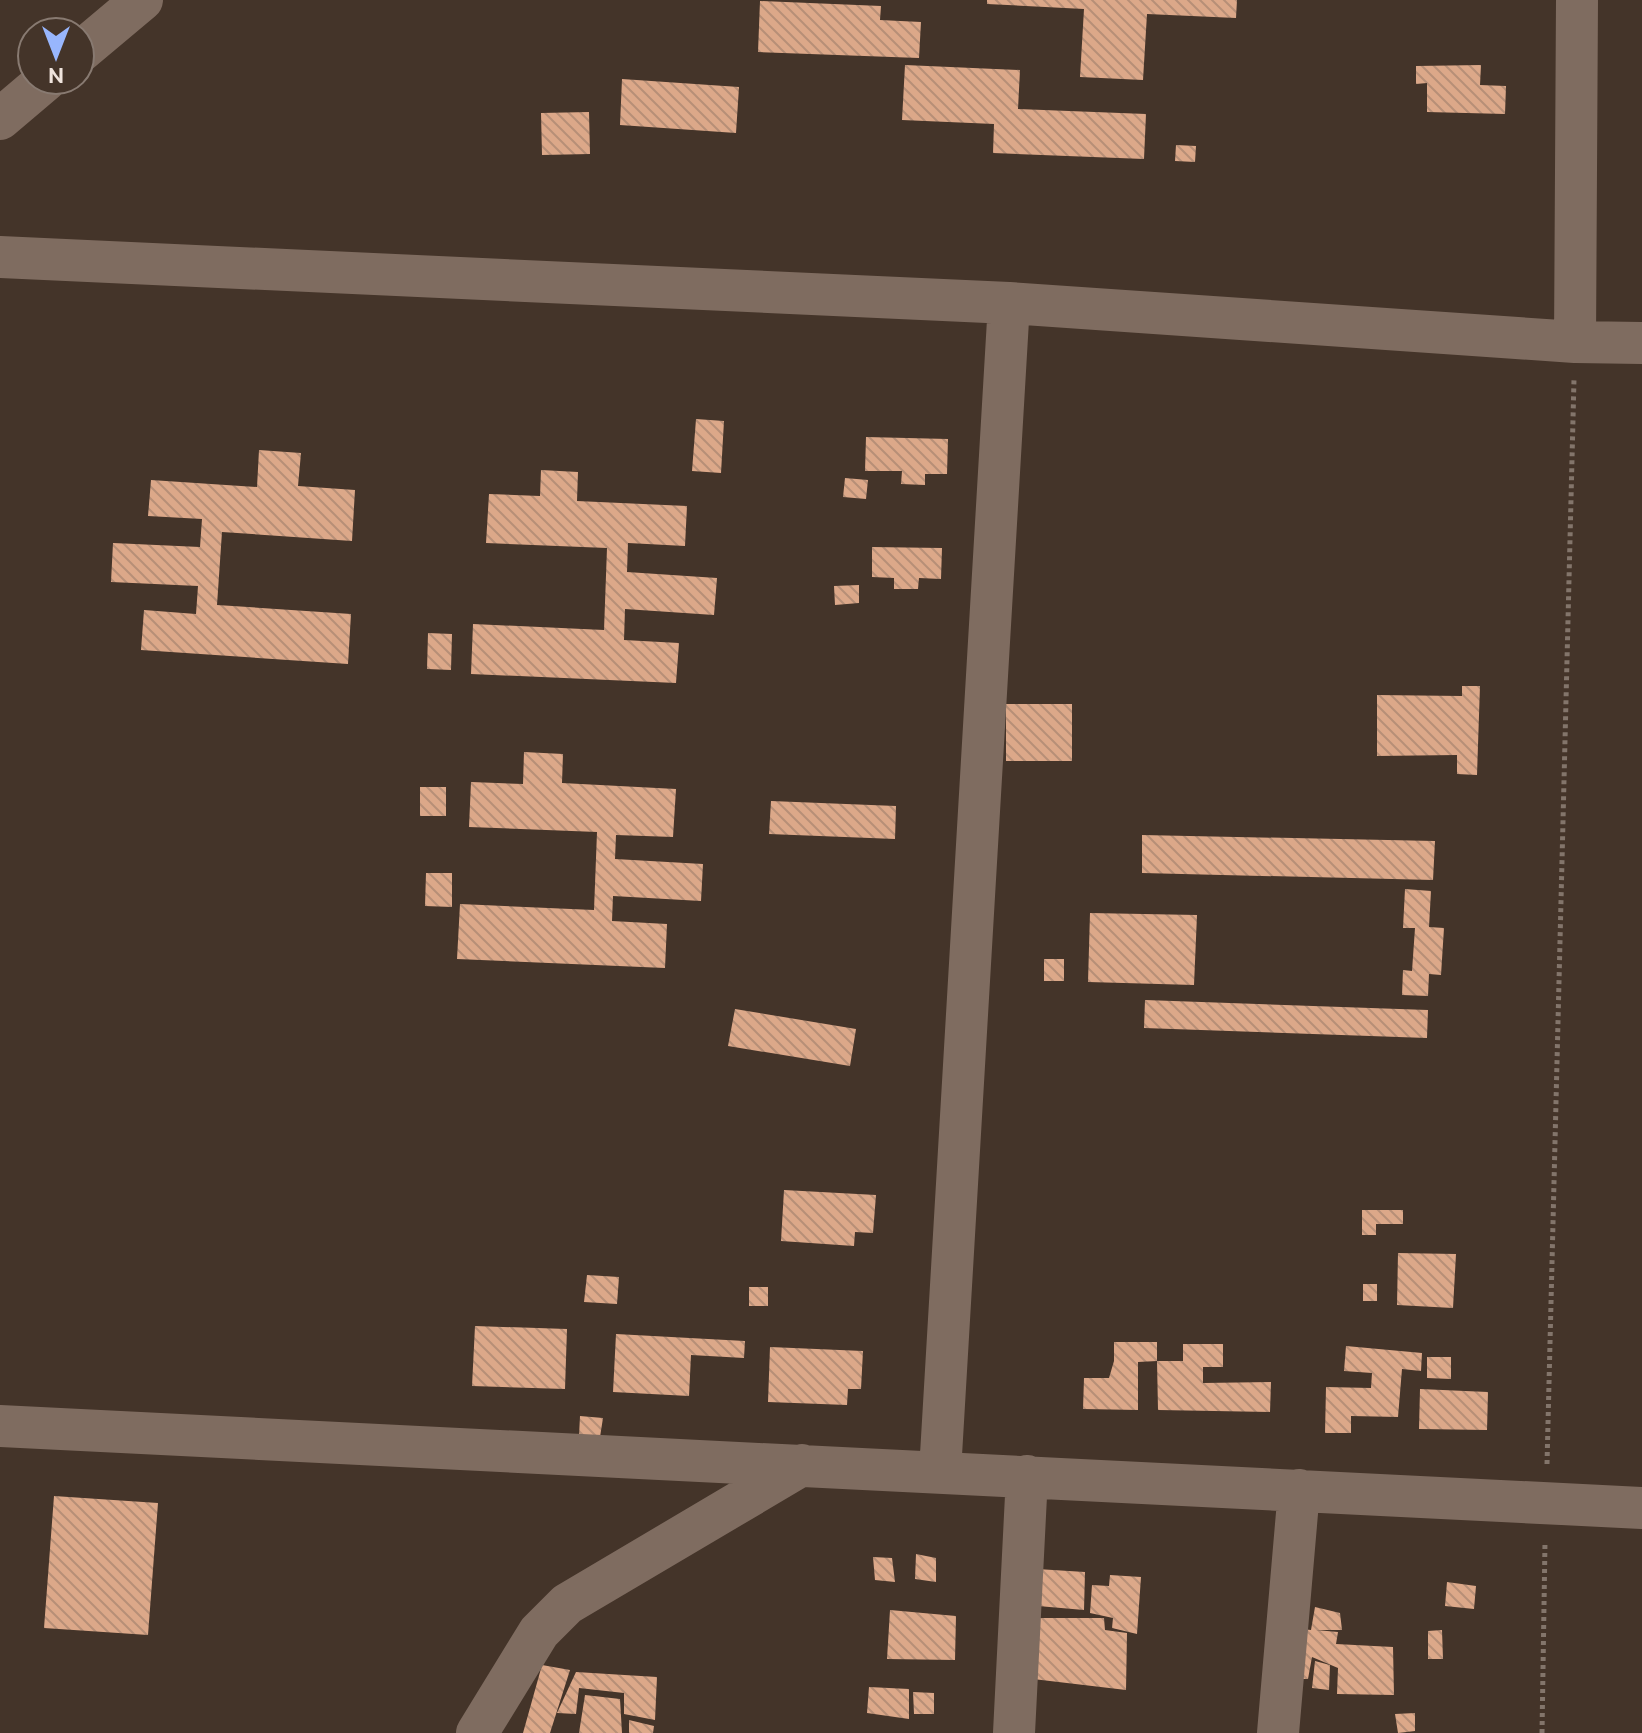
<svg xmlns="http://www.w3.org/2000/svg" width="1642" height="1733" viewBox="0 0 1642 1733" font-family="Ubuntu,sans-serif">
<defs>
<pattern id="building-back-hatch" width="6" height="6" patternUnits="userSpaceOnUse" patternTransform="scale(2)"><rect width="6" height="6" fill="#dca889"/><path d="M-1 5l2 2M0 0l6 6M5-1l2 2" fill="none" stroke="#b78f77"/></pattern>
</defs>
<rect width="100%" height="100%" fill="#443429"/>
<path fill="url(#building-back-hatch)" d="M987 0H1237L1236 18 1147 14 1143 80 1080 77 1084 9 987 4Z
M760 1 881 6 880 20 921 22 919 58 758 52Z
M905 65 1020 70 1018 109 1146 114 1144 159 993 153 994 124 902 120Z
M1481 65 1480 85 1506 86 1505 114 1427 112V83L1416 84V66Z
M622 79 739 87 736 133 620 125Z
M589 112 590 154 542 155 541 113Z
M1176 145 1196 146 1195 162 1175 161Z
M696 419 724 421 721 473 692 471Z
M866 437 948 439 947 474H925V485L901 484 902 471H865Z
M259 450 301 453 298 486 355 490 352 541 222 532 217 605 351 614 348 664 141 650 144 610 196 614 198 586 111 582 113 543 200 547 202 519 148 516 151 480 257 487Z
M541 470 578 472 577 501 687 506 685 546 628 543 627 572 717 578 714 615 625 609 624 640 679 643 676 683 471 674 473 624 604 630 607 548 486 543 489 494 540 496Z
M845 478 868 480 866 499 843 497Z
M872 547 942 548 941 579 919 578 918 589H894V578L872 577Z
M859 585V603L835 605 834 586Z
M428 633 452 634 451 670 427 669Z
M1462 686H1480L1477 775 1457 774V755L1377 756V695L1462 696Z
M1006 704H1072V761H1006Z
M524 752 563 754 562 783 676 789 673 837 616 835 615 859 703 864 701 901 613 896 612 921 667 924 665 968 457 959 460 904 594 910 597 832 469 827 471 782 523 784Z
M420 787H446V816H420Z
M771 801 896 806 895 839 769 834Z
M1142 835 1435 841 1433 880 1142 873Z
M426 873H452V907L425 906Z
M1405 889 1431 891 1429 927 1444 928 1441 975 1429 974 1428 996 1402 995 1403 970 1412 971 1415 928H1403Z
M1090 913 1197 915 1194 985 1088 982Z
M1044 959H1064V981H1044Z
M1145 1000 1428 1010 1427 1038 1144 1028Z
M735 1009 856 1029 850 1066 728 1046Z
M784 1190 876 1195 873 1233 855 1232 854 1246 781 1241Z
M1362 1210H1403V1224H1376V1235H1362Z
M1398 1253 1456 1254 1453 1308 1397 1305Z
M587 1275 619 1277 617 1304 584 1302Z
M1363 1284H1377V1301H1363Z
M749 1287H768V1306H749Z
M475 1326 567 1329 565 1389 472 1386Z
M616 1334 745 1341 744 1358 691 1355 689 1396 613 1392Z
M1114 1342H1157V1361L1138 1362V1410L1083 1409 1084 1378H1109L1114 1361Z
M1183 1344H1223V1367H1203V1383L1271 1382 1270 1412 1158 1410 1157 1361H1183Z
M1346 1346 1422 1353 1421 1371 1402 1369 1398 1417 1351 1416V1433H1325L1326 1387 1371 1388 1372 1373 1344 1371Z
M770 1347 863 1351 861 1389H848L847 1405 768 1402Z
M1427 1357H1451V1379L1427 1378Z
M1420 1389 1488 1392 1487 1430 1419 1429Z
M580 1416 603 1418 600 1437 579 1436Z
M54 1496 158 1503 148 1635 44 1628Z
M916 1554 936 1558V1582L915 1579Z
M873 1557 892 1558 895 1582 875 1580Z
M1037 1569 1085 1572 1084 1610 1038 1606Z
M1110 1575 1141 1577 1137 1634 1112 1628 1113 1618 1090 1613 1092 1585 1109 1586Z
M1447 1582 1476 1586 1474 1609 1445 1606Z
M1315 1607 1340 1613 1342 1630H1316L1338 1632 1336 1644 1393 1647 1394 1695 1337 1694 1338 1668 1312 1657 1308 1679H1289L1293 1628 1311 1630Z
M890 1610 956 1616 955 1660 887 1659Z
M1029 1618H1104L1105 1630 1127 1633 1126 1690 1033 1679Z
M1442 1630 1443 1659H1428V1631Z
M1315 1661 1330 1665 1329 1690 1312 1688Z
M542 1665 570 1670 550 1733H523Z
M576 1672 657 1677 655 1720 624 1714V1693L579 1688 576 1714 557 1713Z
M869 1687 909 1689V1719L867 1713Z
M913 1692 934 1693V1714H914Z
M585 1695 620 1699 622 1733H579Z
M1415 1713V1731L1398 1733 1395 1714Z
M629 1720 654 1726 653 1733H629Z"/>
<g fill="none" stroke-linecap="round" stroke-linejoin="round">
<path stroke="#83756b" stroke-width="5" stroke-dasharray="4 4" stroke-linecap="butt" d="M1547 1464 1574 379
M1542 1733 1545 1542"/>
<path stroke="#7f6c60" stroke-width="42" d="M80 52 142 0
M0 119 46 80
M0 257 1009 303 1575 342 1642 343
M1575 342 1577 0
M0 1426 1642 1508
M940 1472 1009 303
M477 1733 539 1632 567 1604 802 1465
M1014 1733 1027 1476
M1278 1733 1299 1490"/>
</g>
<g transform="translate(56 56) rotate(180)"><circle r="38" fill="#443429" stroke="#887a71" stroke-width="2"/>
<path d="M0-6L14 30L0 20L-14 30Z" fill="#98b6fd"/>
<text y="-12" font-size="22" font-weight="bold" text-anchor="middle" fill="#efe4dd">N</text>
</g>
</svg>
